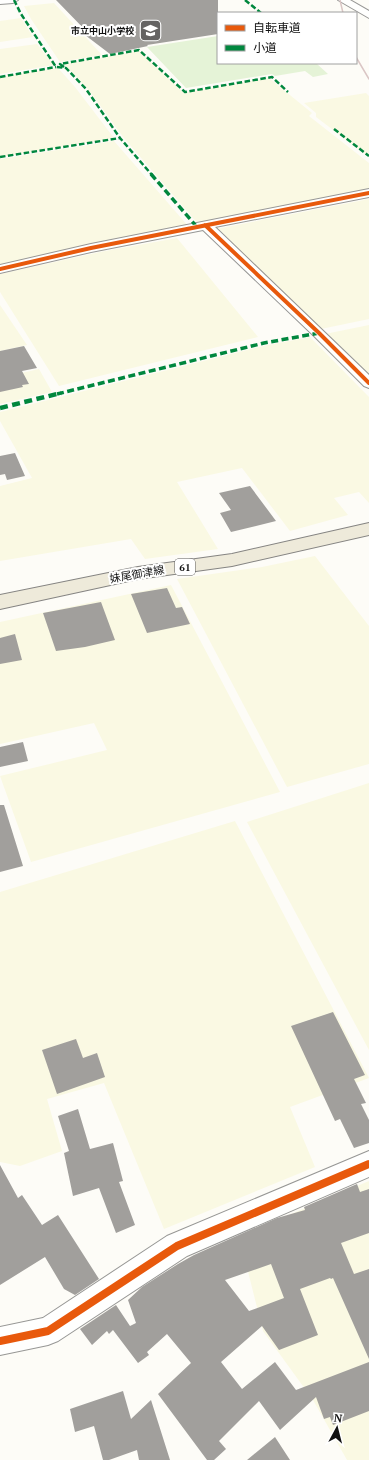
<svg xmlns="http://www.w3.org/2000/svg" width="369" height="1460" viewBox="0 0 369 1460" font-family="'PT Serif','Noto Sans JP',serif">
<rect width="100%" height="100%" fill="#fdfcf7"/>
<path fill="#faf9e3" d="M54 3 102 55 60 62 31 19 24 6Z
M21 18 33 37 0 42V21Z
M37 44 54 65 0 74V49Z
M139 51 184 93 269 78 312 113 309 116 369 163V190L199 225 123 137 88 89 64 64Z
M58 68 75 87 114 138 0 157V77Z
M366 93 369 96V157L316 117V113L304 103Z
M114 141 189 227 0 266V159Z
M369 199V319L321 329 216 229Z
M177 238 258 337 59 386 0 292V274L100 252Z
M0 305 27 345 0 351Z
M369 325V378L325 334Z
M310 337 369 397V503L359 492 334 498 348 515 290 531 242 468 177 482 218 549 145 559 131 539 0 561V486L32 478 0 421V412L263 346Z
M39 369 52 392 0 404V378Z
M315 556 369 626V764L287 787 177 579 262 567Z
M171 585 280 792 31 862 0 776 107 750 94 723 0 744V622Z
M369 783V1050L247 822Z
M235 821 369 1078 290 1107 315 1167 164 1229 104 1083 47 1099 62 1151 20 1166 0 1162V892Z
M369 1181V1460H347L313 1400 263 1331 239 1236Z"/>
<path fill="#e5f3d7" d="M218 36V63H316L328 74 313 77 305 71 275 76 272 74 186 88 147 47Z"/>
<path fill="#a19f9c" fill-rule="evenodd" d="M56 0H218V34L147 45 148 46 110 54 85 35 89 34Z
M24 346 37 368 22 371 29 384 22 385 23 387 0 392V351Z
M15 453 25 476 7 480 5 474 0 475V456Z
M250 486 276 521 231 532 220 513 231 510 219 493Z
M167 588 176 608 182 607 190 624 147 633 131 594Z
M101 602 115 640 85 647 56 651 43 613Z
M15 634 22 660 0 664V638Z
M23 742 28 761 0 767V747Z
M0 805H4L23 866 0 872Z
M333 1012 365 1075 354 1079 366 1103 361 1104 369 1120V1143L354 1148 340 1119 335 1121 291 1026Z
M76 1039 83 1058 97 1053 105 1077 57 1094 42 1050Z
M78 1109 90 1149 113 1143 123 1181 119 1182 135 1225 116 1233 99 1188 73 1196 64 1153 69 1151 58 1116Z
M0 1165 18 1198 22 1195 42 1225 58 1215 99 1279 75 1295 64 1289 45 1257 0 1285Z
M357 1184 360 1192 369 1189V1233L341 1243 354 1274 369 1269V1359L333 1278 331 1279 330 1278 300 1289 318 1335 279 1350 262 1326 221 1362 242 1389 275 1362 296 1390 369 1362V1411L333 1425 330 1417 324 1419 316 1397 280 1430 259 1401 219 1441 226 1449 214 1460H207L158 1394 191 1363 167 1334 147 1352 149 1355 138 1363 113 1330 109 1334 107 1331 92 1345 80 1329 116 1305 130 1326 136 1323 128 1300 142 1287 178 1264 194 1255 277 1218 305 1210 304 1207ZM271 1264 284 1298 249 1311 225 1280Z
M123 1391 131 1419 151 1400 170 1460H139L137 1450 109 1460H103L94 1426 75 1432 70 1409Z
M275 1437 290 1460H247Z"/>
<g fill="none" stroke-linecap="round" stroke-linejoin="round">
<defs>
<path id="street" d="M0 0H18L13 3 0 4Z
M338 0H350L369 11V18Z
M369 189V197L215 227 369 375V388L364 386 314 336 203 230 91 252 0 273V265L91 244Z
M369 1151V1177L187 1256 58 1341 48 1345 0 1355V1327L43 1318 167 1236Z"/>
<path id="primary" d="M369 523V535L232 566 138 579 0 609V595L138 567 232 554Z"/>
</defs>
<use href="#street" stroke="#979795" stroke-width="2"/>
<use href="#primary" stroke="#858482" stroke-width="2"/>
<use href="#street" fill="#fffffe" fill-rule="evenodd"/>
<use href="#primary" fill="#eeeada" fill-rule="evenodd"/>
<path stroke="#dac6c5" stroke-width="1.5" d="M340 0 343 13
M356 57 369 79"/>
<path stroke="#00873e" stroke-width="2.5" stroke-dasharray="5.5 2.5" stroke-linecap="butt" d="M14 0 21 14 56 67 66 68 86 89 120 138 152 175
M245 0 261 13
M64 67 60 64 139 50 185 92 272 77 288 92
M0 77 56 67
M334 129 369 156
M0 157 120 138"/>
<path stroke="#00873e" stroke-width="3.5" stroke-dasharray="7 3.5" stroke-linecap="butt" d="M151 174 197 227
M57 394 264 343 319 333"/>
<path stroke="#00873e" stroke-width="4.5" stroke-dasharray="8 4.5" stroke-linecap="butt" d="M0 408 61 393"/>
<defs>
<path id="cycleway-far1" d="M205 225 319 333 369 383
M0 269 91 248 369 193"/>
<path id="cycleway" d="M0 1341 48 1331 177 1246 369 1164"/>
</defs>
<use href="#cycleway-far1" stroke="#fff" stroke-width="5.5"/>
<use href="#cycleway" stroke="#fff" stroke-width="10"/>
<use href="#cycleway-far1" stroke="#e8590c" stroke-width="4"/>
<use href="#cycleway" stroke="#e8590c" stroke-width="8"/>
</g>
<defs>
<symbol id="school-square" viewBox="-11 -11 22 22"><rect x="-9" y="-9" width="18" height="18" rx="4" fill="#646362" stroke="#fff"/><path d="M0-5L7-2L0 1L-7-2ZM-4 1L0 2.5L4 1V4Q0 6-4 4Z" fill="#fff"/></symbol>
</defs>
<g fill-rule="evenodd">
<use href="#school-square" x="138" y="18" width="25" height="25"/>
</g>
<g text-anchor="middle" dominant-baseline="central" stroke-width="4" stroke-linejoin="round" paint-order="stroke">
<g font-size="9" font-weight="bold" fill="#111" stroke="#fff" text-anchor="end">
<text x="134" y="31">市立中山小学校</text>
</g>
<rect fill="#fff" stroke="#585858" stroke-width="1" x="175" y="559" width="20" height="16" rx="3"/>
<g font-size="10" font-weight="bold" fill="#111">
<text x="185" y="567">61</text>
</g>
<g font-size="11" fill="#111" stroke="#fff">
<text transform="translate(137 574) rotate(-10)">妹尾御津線</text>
</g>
</g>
<rect x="217" y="12" width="140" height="52" fill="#ffffff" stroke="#a0a0a0"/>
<rect x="225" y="25" width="20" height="6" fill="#e8590c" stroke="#a0a0a0"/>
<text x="253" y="32" font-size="12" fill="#111111">自転車道</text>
<rect x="225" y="45" width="20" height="6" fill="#00873e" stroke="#a0a0a0"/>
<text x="253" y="52" font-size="12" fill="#111111">小道</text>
<g transform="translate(337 1428) rotate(7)" stroke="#ffffff" stroke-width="3" paint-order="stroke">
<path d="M0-3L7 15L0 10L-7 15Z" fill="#111111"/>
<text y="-6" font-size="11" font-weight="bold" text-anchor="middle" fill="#111111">N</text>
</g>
</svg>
